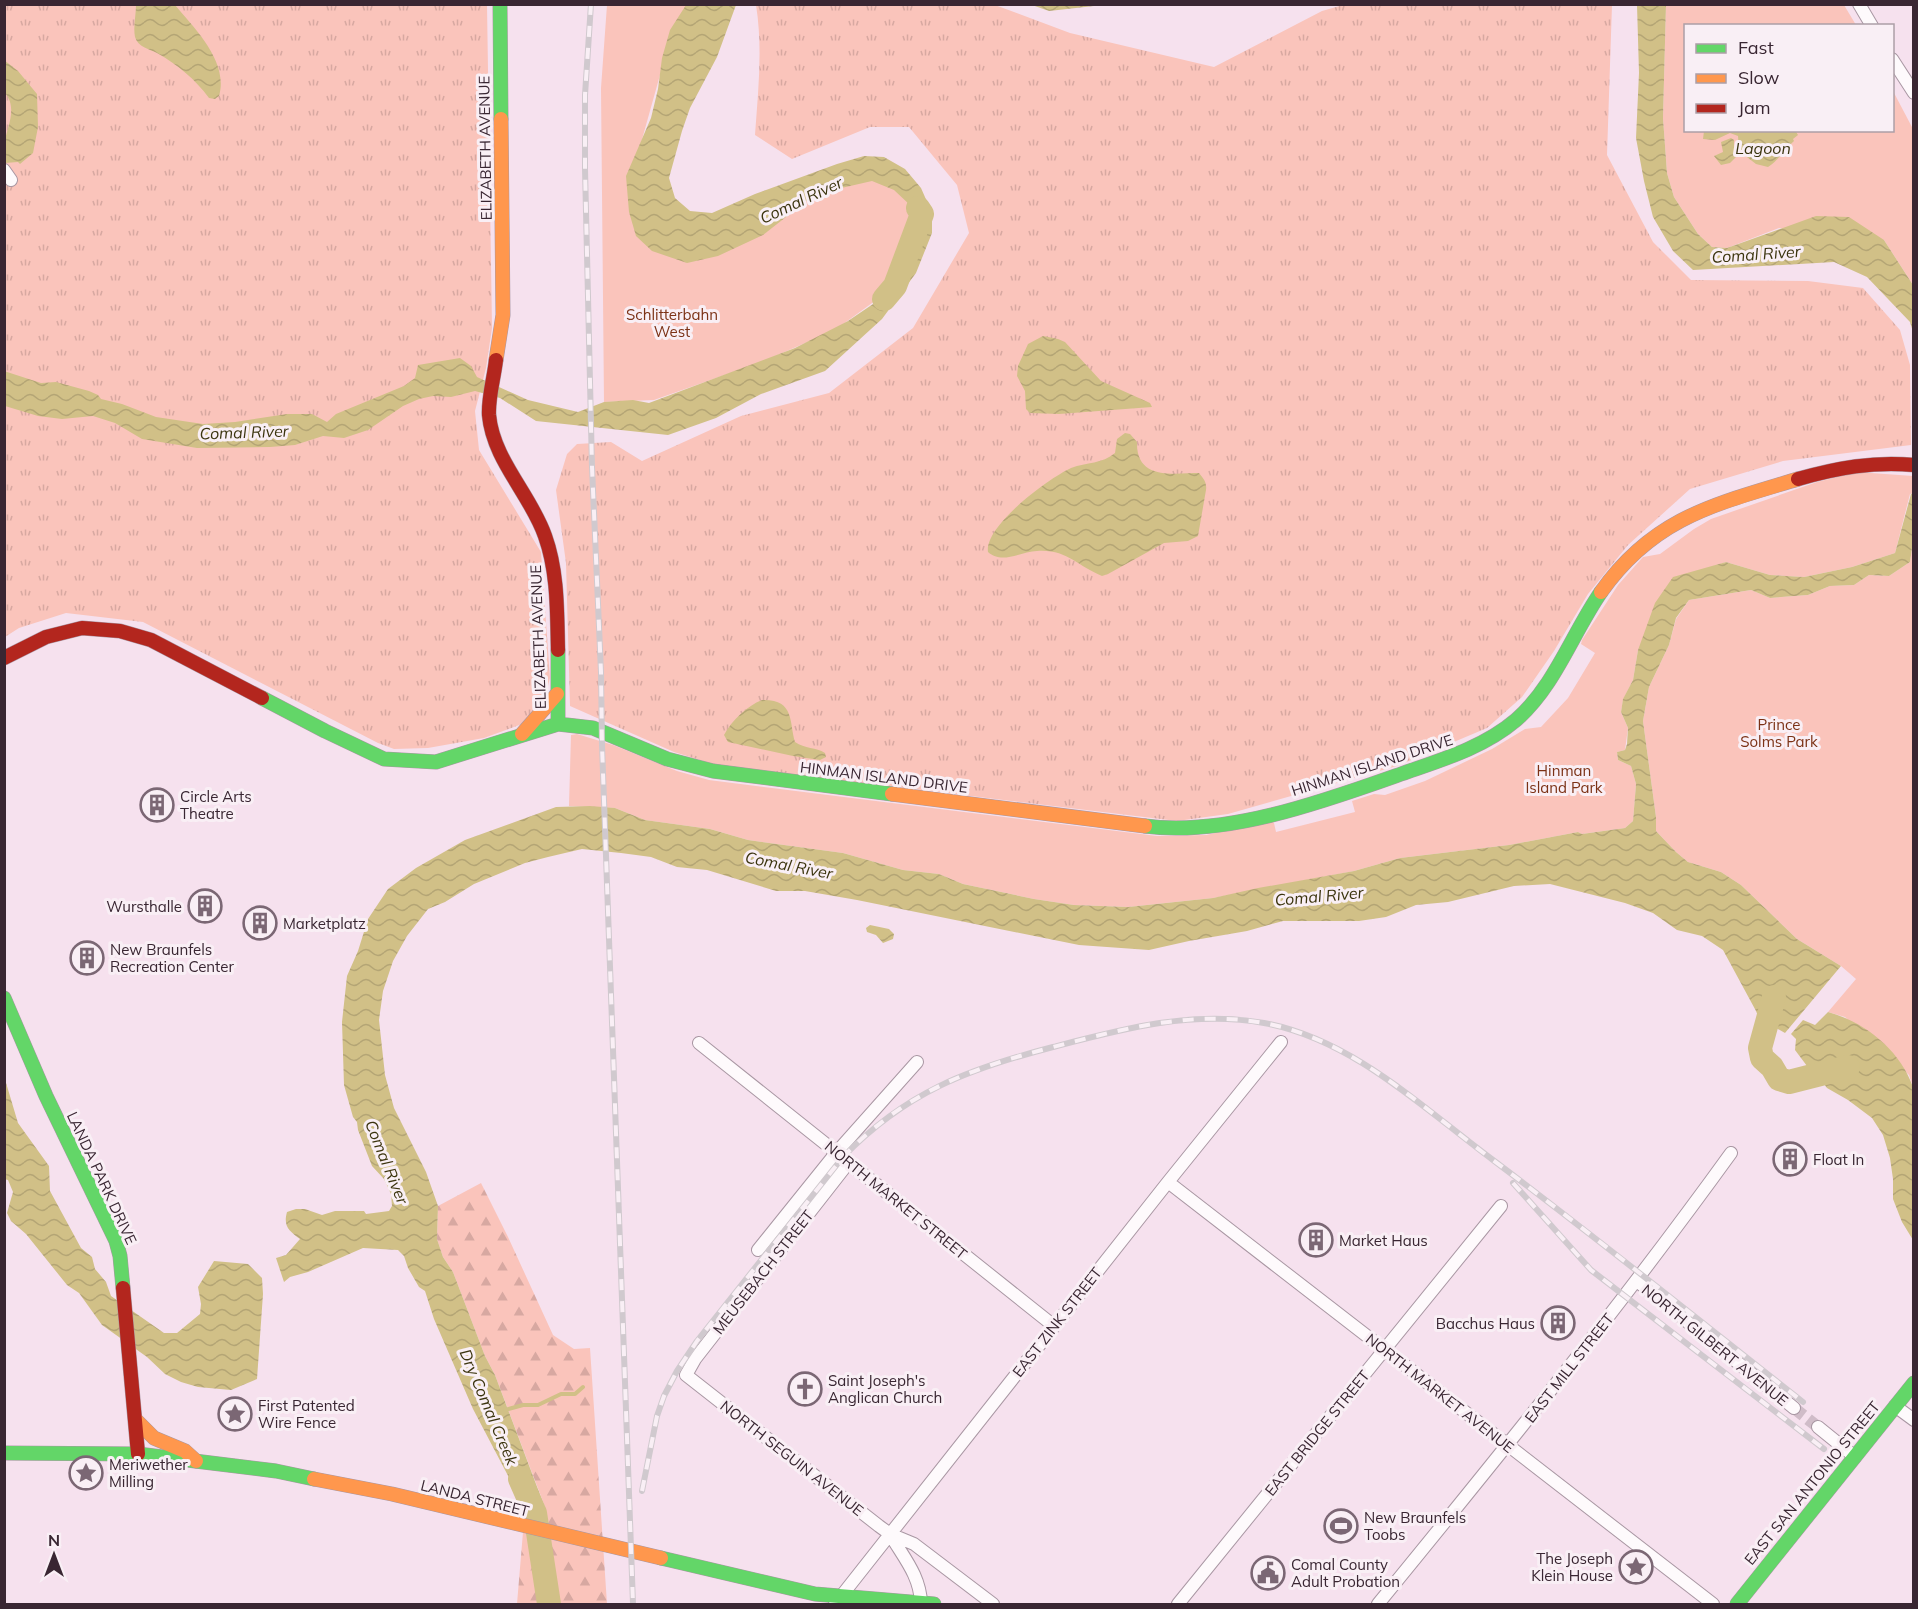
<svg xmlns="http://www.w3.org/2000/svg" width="1918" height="1609" viewBox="0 0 1918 1609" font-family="Mulish,sans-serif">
<defs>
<pattern id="grass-tufts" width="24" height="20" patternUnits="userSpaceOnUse" patternTransform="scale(1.5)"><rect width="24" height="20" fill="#fac4bb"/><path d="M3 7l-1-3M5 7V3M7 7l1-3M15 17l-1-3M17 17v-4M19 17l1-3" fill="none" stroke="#d7a8a1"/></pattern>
<pattern id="forest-firs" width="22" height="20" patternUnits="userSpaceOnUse" patternTransform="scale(1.5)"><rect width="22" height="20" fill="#fac4bb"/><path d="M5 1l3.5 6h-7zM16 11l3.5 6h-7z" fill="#d7a8a1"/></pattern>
<pattern id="water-waves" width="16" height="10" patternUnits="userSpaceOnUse" patternTransform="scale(1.5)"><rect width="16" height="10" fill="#d1c087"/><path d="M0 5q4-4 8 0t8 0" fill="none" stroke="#b4a575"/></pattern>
</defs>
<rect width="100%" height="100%" fill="#f6e1ee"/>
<path fill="url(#grass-tufts)" d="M5 5H487L492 328 486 368 475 411 479 450 541 552 550 678 543 705 522 724 484 738 428 748 394 749 378 743 143 622 66 613 19 628 5 637Z
M756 5H995L1070 33 1214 67 1322 11 1343 5H1612L1607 155 1653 242 1691 280 1808 281 1863 288 1900 330 1910 365 1911 445 1783 461 1690 489 1628 545 1588 594 1554 651 1522 697 1487 728 1397 766 1228 814 1177 821 716 765 674 752 570 706 566 563 556 490 567 454 577 444 611 442 642 461 741 416 829 393 913 328 969 233 957 185 909 127H870L792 159 755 135C758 92 763 48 756 5Z"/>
<path fill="url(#forest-firs)" d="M481 1183 508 1237 553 1335 574 1349 590 1348 607 1604H517L525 1508 545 1507 495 1375 485 1356 453 1272 443 1257 437 1239 438 1206Z"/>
<path fill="#fac4bb" d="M607 5H687L660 75 641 143 634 181 648 242 875 172 912 198 915 219 910 246 896 276 879 298 835 330 764 361 654 400 604 402 601 88Z
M1666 5H1844L1856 25 1686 26V130H1892L1893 91 1913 129V285L1884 240 1779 228 1727 248 1712 247 1698 234 1674 197 1667 173 1663 118Z
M1857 472 1913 476V493L1910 494 1895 553 1852 567 1804 577 1770 575 1726 562 1708 568 1638 650 1633 680 1623 700 1621 712 1628 728 1625 750 1617 752 1618 760 1631 766 1636 784 1633 821 1625 828 1582 834 1578 832 1509 845 1400 858 1354 871 1213 898 1128 907 1074 905 1034 899 963 884 939 874 903 870 843 853 748 840 710 829 645 820 615 808 569 806 571 735 577 734 613 745 677 771 709 780 1157 836 1206 835 1271 821 1274 823 1276 832 1355 812 1352 801 1355 800 1374 794 1385 795 1425 781 1492 749 1525 729 1541 727 1568 698 1595 653 1581 644 1582 640 1618 585 1643 557 1660 554 1694 529 1711 519 1817 482Z
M1913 542V1087L1909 1075 1845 1017 1828 1012 1856 979 1841 966 1797 939 1741 885 1721 872 1688 862 1676 852 1656 831V817L1643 721 1649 687 1669 645 1676 619 1689 600 1751 590 1770 598 1808 595 1830 586 1854 585 1869 575 1889 576 1910 562Z"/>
<path fill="url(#water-waves)" d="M136 5H175C195 29 229 62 219 96L215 99 209 98C195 79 178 65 157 53 149 49 138 47 135 37 133 27 136 15 136 5Z
M686 5H736L717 57 690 108 682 131 669 178 675 198 690 211 712 213 755 194 837 164 864 156 884 157 905 169 921 188 932 213V233L916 273 882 319 825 371 761 394 716 418 668 435 536 421 500 398 475 391 451 397 433 396 419 399 403 406 368 430 344 438 323 436 295 445 270 447 197 448 142 439 115 423 93 416 62 419 38 416 5 406 4 371 41 383 56 382 89 391 98 395 101 399 122 404 156 417 203 424 235 422 287 414H312L327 422 336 414 404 386 415 378 418 365 460 358 471 366 477 377 528 400 578 412 604 402 633 400 649 403 795 348 848 321 876 302 911 259 915 219 911 206 894 190 872 181 837 189 809 199 763 235 718 256 687 263 652 251 636 236 629 212 626 176 651 118 658 89 662 58 670 30Z
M1032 5H1195L1094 6 1049 11Z
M1637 5H1666L1663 118 1667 173 1674 197 1698 234 1712 247 1727 248 1816 216 1849 217 1884 240 1913 285V332L1910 322 1867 277 1834 262 1693 270 1673 251 1653 217 1644 181 1636 138 1639 73Z
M4 60 18 71 37 94 38 127 33 153 20 164 18 162 5 163C4 157 3 150 4 144 7 127 18 108 5 93Z
M1704 131 1795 130 1798 135 1793 139 1794 141C1785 149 1778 161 1768 167L1756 164 1739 151 1738 136 1730 133 1715 140 1703 139Z
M1731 138 1734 140V150L1737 156 1730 163 1721 165 1714 156 1723 152 1721 142Z
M1043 336 1058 339 1065 342 1101 381 1150 403 1152 407 1059 414 1030 413 1026 409 1025 391 1017 376 1018 366 1028 344Z
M1125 433 1130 434 1137 442C1136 481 1174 473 1199 473 1204 479 1207 483 1206 490L1198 536 1188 541 1164 543 1108 574 1102 576C1077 566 1067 549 1037 551 1022 551 1002 565 988 552 984 526 1049 478 1071 468 1087 462 1102 464 1115 453L1117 439Z
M1913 493V542L1910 562 1889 576 1869 575 1854 585 1830 586 1808 595 1770 598 1751 590 1689 600 1676 618 1669 645 1649 687 1643 721 1656 817V831L1676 852 1688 862 1721 872 1741 885 1797 939 1841 966 1785 1033 1771 1025 1762 1026 1756 1011 1723 950 1702 936 1677 930 1653 913 1625 903 1550 884 1514 886 1448 902 1416 905 1386 917 1359 921H1283L1247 931 1189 941 1149 950 1079 945 857 900 805 891H776L707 870 677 867 651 857 621 853 582 849 548 857 525 863 474 884 445 902 428 909 407 936 393 961 383 991 379 1020 385 1075 394 1108 426 1172 438 1206 437 1239 443 1257 453 1272 485 1356 495 1375 545 1508H525L473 1409 434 1319 425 1291 419 1287 408 1268 404 1256 398 1250 363 1248 308 1272 290 1277 284 1282 276 1258 286 1255 300 1239C289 1231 283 1226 287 1212L296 1209H305L322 1215 335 1211H364L366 1214 389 1211 392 1206 391 1194 384 1179 372 1166 358 1130 357 1122 353 1117 344 1085 342 1022 347 976 358 951 368 919 388 889 416 868 465 840 556 807 590 806 615 808 645 820 710 829 748 840 843 853 903 870 939 874 963 884 1034 899 1074 905 1128 907 1213 898 1258 888 1354 871 1400 858 1509 845 1578 832 1582 834 1625 828 1633 821 1636 784 1631 766 1618 760 1617 752 1625 750 1627 744 1628 728 1621 712 1623 699 1633 680 1638 650 1655 603 1673 577 1726 562 1770 575 1804 577 1852 567 1895 553 1911 494Z
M762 700C795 699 789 722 795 742 805 749 816 747 825 753L826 757 820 760 793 756 728 742 724 735C732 720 747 706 762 700Z
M870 925 889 929 894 934 893 939 883 943 876 935 867 932 866 928Z
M1828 1012C1865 1022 1900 1050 1913 1087V1240L1902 1222 1893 1199V1179L1890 1158 1883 1135 1872 1118 1848 1100 1827 1088 1818 1076 1813 1074 1795 1050 1796 1039 1791 1034 1803 1020 1815 1025Z
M4 1076 18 1123 49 1166 50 1191 81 1248 92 1257 95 1269 106 1282 111 1296 164 1333H177L200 1314 201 1304 198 1287 214 1261 248 1264 262 1278 263 1294 257 1379 231 1390 198 1387 181 1382 165 1374 147 1357 102 1325 79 1293 67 1285 26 1234 11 1221 7 1213 13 1192 8 1180 4 1179Z"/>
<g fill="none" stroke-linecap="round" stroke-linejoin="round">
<path stroke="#d1c087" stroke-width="4" d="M505 1410 523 1405H538L561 1394H575L583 1387"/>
<path stroke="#d1c087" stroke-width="24" d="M884 299 895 286 922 214 918 208
M1774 997 1760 1048 1762 1058 1772 1067 1779 1079 1789 1082 1848 1067
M520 1479 535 1513 549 1604"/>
<path stroke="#d0bcc8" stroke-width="12" stroke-dasharray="12 6" stroke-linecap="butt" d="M1794 1408 1818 1427"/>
<defs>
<path id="street" d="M1859 4 1872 26
M1892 59 1914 93
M4 170 11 180
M699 1043 1054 1326
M849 1162 695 1359 686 1375 879 1526 890 1534 914 1544 993 1604
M1168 1182 1713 1604
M758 1250 836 1153 917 1062
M1637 1281 1794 1408
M1895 1406 1914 1420
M1818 1427 1855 1457
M890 1534C903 1557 920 1575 921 1603
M835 1604 1168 1182 1281 1042
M1178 1604 1501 1206
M1378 1604C1499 1456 1619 1308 1731 1153"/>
<path id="fast" d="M500 4 501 119
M262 698 325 731 384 759 436 762 558 724V650
M558 724 593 728 667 759 713 771 892 794
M1145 826C1226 837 1325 801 1401 774 1441 760 1483 748 1516 720 1555 686 1572 634 1601 592
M4 998 46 1096 116 1241 120 1256 123 1288
M4 1453 138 1454 276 1471 314 1479
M661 1558 815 1594 934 1604
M1737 1604 1914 1383"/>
<path id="slow" d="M496 360 503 315 501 119
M1601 592C1654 517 1716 504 1798 479
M522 734 557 694
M892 794 1145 826
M136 1420 154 1438 185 1451 196 1461
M314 1479 392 1494 661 1558"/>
<path id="jam" d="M496 360C494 378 488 398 489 415 493 460 531 495 545 536 558 572 557 612 558 650
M1798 479C1837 468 1874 461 1914 465
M4 658 46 637 82 628 120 631 151 640 262 698
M123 1288 138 1454"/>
</defs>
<use href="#street" stroke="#a997a3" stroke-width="14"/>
<use href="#fast" stroke="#a997a3" stroke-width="15"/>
<use href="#slow" stroke="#a997a3" stroke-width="15"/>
<use href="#jam" stroke="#a997a3" stroke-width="15"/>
<use href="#street" stroke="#fefafc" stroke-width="12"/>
<use href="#fast" stroke="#63d668" stroke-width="14"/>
<use href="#slow" stroke="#ff974d" stroke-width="14"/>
<use href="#jam" stroke="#b3261e" stroke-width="14"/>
<defs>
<path id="rail" d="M591 4 585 95V169L592 467 601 672 602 745 633 1604
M1513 1183 1591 1270 1824 1449
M642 1491 657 1416 664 1396 677 1371 697 1341 843 1157C906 1092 968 1069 1053 1047 1122 1029 1192 1010 1264 1023 1352 1039 1423 1108 1493 1160 1598 1239 1700 1321 1803 1402"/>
</defs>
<use href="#rail" stroke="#d0c9ce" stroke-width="6"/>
<use href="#rail" stroke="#f9eff5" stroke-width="4" stroke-dasharray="11" stroke-linecap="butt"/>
</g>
<defs>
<symbol id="building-ring" viewBox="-11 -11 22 22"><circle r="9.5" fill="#f9eff5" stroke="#7b6774" stroke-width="1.5"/><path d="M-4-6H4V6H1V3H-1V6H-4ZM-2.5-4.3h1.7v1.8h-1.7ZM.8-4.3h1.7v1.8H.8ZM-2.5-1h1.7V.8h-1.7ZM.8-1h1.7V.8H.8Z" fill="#7b6774"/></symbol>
<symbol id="church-ring" viewBox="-11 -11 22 22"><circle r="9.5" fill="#f9eff5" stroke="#7b6774" stroke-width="1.5"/><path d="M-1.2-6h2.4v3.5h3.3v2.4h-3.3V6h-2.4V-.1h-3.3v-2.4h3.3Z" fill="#7b6774"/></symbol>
<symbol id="sight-ring" viewBox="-11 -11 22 22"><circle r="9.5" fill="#f9eff5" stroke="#7b6774" stroke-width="1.5"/><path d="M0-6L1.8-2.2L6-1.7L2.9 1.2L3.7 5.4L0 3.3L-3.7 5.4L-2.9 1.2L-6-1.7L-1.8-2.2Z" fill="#7b6774"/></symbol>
<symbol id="stadium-ring" viewBox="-11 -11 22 22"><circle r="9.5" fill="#f9eff5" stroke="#7b6774" stroke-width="1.5"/><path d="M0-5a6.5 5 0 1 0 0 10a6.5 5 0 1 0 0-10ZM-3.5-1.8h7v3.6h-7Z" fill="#7b6774"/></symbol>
<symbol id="civic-ring" viewBox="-11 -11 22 22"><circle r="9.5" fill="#f9eff5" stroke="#7b6774" stroke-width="1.5"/><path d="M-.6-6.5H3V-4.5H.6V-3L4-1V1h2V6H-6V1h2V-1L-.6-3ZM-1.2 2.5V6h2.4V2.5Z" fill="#7b6774"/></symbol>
</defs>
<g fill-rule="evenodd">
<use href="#building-ring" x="138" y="786" width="38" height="38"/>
<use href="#building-ring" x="186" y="887" width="38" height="38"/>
<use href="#building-ring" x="241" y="904" width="38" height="38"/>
<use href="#building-ring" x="68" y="939" width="38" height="38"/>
<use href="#building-ring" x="1771" y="1140" width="38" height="38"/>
<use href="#building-ring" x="1297" y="1221" width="38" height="38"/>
<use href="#building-ring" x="1539" y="1304" width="38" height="38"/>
<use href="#church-ring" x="786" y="1370" width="38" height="38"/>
<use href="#sight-ring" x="216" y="1395" width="38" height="38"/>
<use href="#sight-ring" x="67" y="1454" width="38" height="38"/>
<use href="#stadium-ring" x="1322" y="1507" width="38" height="38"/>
<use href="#sight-ring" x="1617" y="1548" width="38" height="38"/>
<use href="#civic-ring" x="1249" y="1554" width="38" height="38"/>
</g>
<g text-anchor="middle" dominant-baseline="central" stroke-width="6" stroke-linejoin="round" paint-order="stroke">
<g font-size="15" fill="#392632" stroke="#f9eff5">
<text transform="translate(485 148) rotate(-91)">ELIZABETH AVENUE</text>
<text transform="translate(538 637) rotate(-92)">ELIZABETH AVENUE</text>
<text transform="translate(1372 765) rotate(-18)">HINMAN ISLAND DRIVE</text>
<text transform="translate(884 777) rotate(7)">HINMAN ISLAND DRIVE</text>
<text transform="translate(102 1178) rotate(65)">LANDA PARK DRIVE</text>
<text transform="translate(896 1200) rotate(39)">NORTH MARKET STREET</text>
<text transform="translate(763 1272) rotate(-52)">MEUSEBACH STREET</text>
<text transform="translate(1057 1322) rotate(-52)">EAST ZINK STREET</text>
<text transform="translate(1715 1345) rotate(39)">NORTH GILBERT AVENUE</text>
<text transform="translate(1569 1368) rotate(-52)">EAST MILL STREET</text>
<text transform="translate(1440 1393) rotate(38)">NORTH MARKET AVENUE</text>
<text transform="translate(1317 1433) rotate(-51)">EAST BRIDGE STREET</text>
<text transform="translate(792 1458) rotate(38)">NORTH SEGUIN AVENUE</text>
<text transform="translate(1812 1483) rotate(-51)">EAST SAN ANTONIO STREET</text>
<text transform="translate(475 1498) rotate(14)">LANDA STREET</text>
</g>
<g font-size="15" fill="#7c3216" stroke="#f9eff5">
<text x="672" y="314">Schlitterbahn<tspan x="672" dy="17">West</tspan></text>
<text x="1779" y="724">Prince<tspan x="1779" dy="17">Solms Park</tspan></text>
<text x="1564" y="770">Hinman<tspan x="1564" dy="17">Island Park</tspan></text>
</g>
<g font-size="15" fill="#392632" stroke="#f9eff5" text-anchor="start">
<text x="180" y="796">Circle Arts<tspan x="180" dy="17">Theatre</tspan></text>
<text x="182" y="906" text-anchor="end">Wursthalle</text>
<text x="283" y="923">Marketplatz</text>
<text x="110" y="949">New Braunfels<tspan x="110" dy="17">Recreation Center</tspan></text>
<text x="1813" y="1159">Float In</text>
<text x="1339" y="1240">Market Haus</text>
<text x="1535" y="1323" text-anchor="end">Bacchus Haus</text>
<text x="828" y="1380">Saint Joseph's<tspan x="828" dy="17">Anglican Church</tspan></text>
<text x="258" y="1405">First Patented<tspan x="258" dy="17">Wire Fence</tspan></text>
<text x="109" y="1464">Meriwether<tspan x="109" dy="17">Milling</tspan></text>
<text x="1364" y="1517">New Braunfels<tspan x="1364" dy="17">Toobs</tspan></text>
<text x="1613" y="1558" text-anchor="end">The Joseph<tspan x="1613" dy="17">Klein House</tspan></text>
<text x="1291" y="1564">Comal County<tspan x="1291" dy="17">Adult Probation</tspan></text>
</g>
<g font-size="16" font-style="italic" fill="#3b340e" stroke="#f9eff5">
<text x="1763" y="148">Lagoon</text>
<text transform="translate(801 200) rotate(-25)">Comal River</text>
<text transform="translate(1756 254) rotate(-4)">Comal River</text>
<text transform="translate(244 432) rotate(-2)">Comal River</text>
<text transform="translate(789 865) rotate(11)">Comal River</text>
<text transform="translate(1319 896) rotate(-5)">Comal River</text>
<text transform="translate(387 1162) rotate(68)">Comal River</text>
<text transform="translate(489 1407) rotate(67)">Dry Comal Creek</text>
</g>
</g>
<rect width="1918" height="1609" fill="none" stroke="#392632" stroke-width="12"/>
<rect x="1684" y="24" width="210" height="108" fill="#f9eff5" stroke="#ac9fa7" stroke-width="1.5"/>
<rect x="1696" y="44" width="30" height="9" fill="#63d668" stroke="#ac9fa7" stroke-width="1.5"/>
<text x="1738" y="54" font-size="18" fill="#392632">Fast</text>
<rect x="1696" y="74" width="30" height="9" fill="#ff974d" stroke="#ac9fa7" stroke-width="1.5"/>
<text x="1738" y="84" font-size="18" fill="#392632">Slow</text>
<rect x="1696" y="104" width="30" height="9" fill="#b3261e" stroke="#ac9fa7" stroke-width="1.5"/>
<text x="1738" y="114" font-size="18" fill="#392632">Jam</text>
<g transform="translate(54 1555)" stroke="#f9eff5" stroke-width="4.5" paint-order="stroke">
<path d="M0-4.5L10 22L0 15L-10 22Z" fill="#392632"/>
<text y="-9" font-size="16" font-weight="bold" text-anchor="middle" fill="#392632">N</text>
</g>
</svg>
